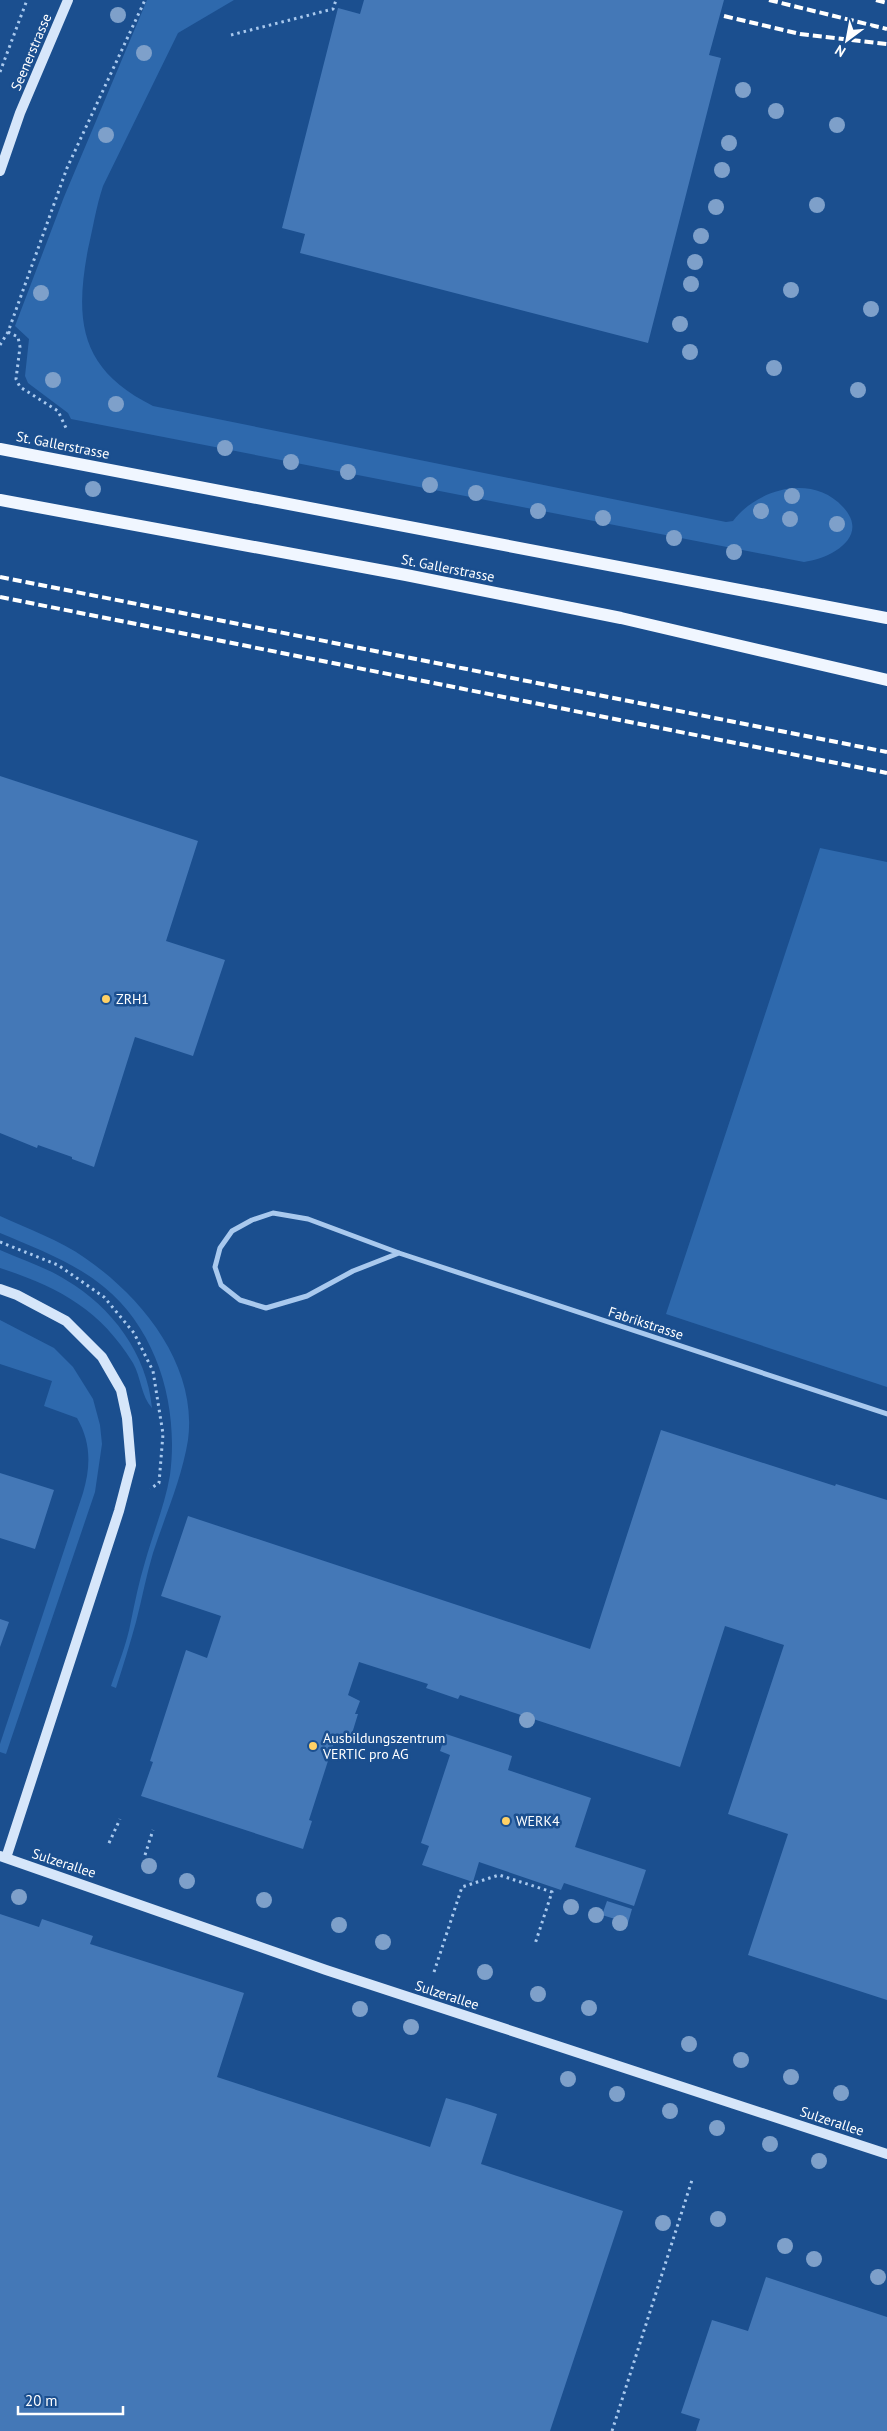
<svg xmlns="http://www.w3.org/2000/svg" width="887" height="2431" viewBox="0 0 887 2431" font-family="'PT Sans',sans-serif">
<rect width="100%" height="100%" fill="#1b4f8f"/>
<path fill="#2e69ad" d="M147 0H234L178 33 103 186C96 207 93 228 88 249 74 323 81 370 153 406L726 522 733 521C757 489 812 473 843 507 871 537 830 559 804 562L71 419 68 413 28 383 25 376 29 339 15 326 64 197Z
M820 848 887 862V1387L666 1314Z
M0 1216C28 1229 60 1240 85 1258 142 1297 198 1366 188 1440 182 1478 165 1516 153 1553 146 1576 142 1599 136 1622 130 1644 123 1666 116 1688L111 1686C118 1665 127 1643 131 1621 135 1601 139 1582 145 1562 153 1533 165 1505 170 1475 179 1407 158 1331 104 1287 74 1262 35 1248 0 1233Z
M0 1250C22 1260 46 1267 66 1280 112 1307 147 1354 152 1408 141 1396 141 1377 133 1363 100 1309 58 1287 0 1268Z
M0 1320 54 1348 73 1367 93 1399 100 1425 102 1444 95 1492 6 1754 0 1752V1744L83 1493C91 1466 91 1442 77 1418L44 1406 52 1381 0 1364Z"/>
<path fill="#4478b7" d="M364 0H724L709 55 721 58 648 343 300 253 305 234 282 228 338 8 360 14Z
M0 776 198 841 166 941 225 960 193 1056 135 1037 94 1167 72 1159V1157L38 1145 37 1148 0 1133Z
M661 1430 835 1486 836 1484 887 1500V2000L748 1955 788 1834 728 1814 784 1645 725 1626 680 1767 460 1695 458 1699 426 1688 428 1684 359 1662 348 1695 360 1701 355 1714H358L350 1740 336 1736 309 1820 312 1821 303 1849 141 1796 153 1762 150 1761 186 1650 207 1658 221 1616 161 1596 188 1516 590 1649Z
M0 1473 54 1490 35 1549 0 1538Z
M0 1619 9 1622 0 1647Z
M446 1734 512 1756 508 1770 591 1798 575 1847 646 1870 634 1906 564 1883 561 1890 479 1862 473 1882 422 1865 429 1846 421 1843 450 1755 440 1751Z
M607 1901 632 1909 628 1923 602 1915Z
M0 1914 39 1927 42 1919 93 1936 90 1944 244 1993 217 2077 430 2147 446 2098 470 2105 497 2114 481 2164 623 2211 550 2431H0Z
M766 2277 887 2317V2431H696L700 2419 681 2413 712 2320 748 2331Z"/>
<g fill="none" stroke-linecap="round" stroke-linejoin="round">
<path stroke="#a9c9ee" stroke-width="3" stroke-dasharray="2.5 4" stroke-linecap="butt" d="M231 35 333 9 336 0
M0 72 27 0
M8 332 18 337 20 347 16 379 20 387 58 411 66 428
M0 345 8 332 67 168 145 0
M0 1242 58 1265 104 1297 134 1333 153 1371 163 1434 159 1483 150 1489
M109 1843 120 1819
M145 1855 153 1830
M434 1972 462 1887 499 1875 552 1892 535 1944
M612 2431 692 2180"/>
<path stroke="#a9c9ee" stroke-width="5" d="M399 1253 353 1271 307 1296 266 1308 240 1300 221 1285 215 1267 220 1248 232 1231 252 1220 273 1213 308 1219 399 1253 887 1414"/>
<path stroke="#d6e6fa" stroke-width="10" d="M0 171 20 113 68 0
M0 1289 17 1295 66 1321 102 1357 121 1390 127 1418 131 1465 119 1511 6 1858
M0 1856 326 1970 887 2154"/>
<path stroke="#f0f6ff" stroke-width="12" d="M0 449 887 618
M0 500 406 575 621 618 887 680"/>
<path stroke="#fff" stroke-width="4" stroke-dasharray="9 4" stroke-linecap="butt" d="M769 0 887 29
M876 0 887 3
M724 16 800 34 887 44
M0 577 887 752
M0 597 887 773"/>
</g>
<g fill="#7ea0ca">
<circle cx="118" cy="15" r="8"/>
<circle cx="144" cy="53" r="8"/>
<circle cx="743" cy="90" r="8"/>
<circle cx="776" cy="111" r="8"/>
<circle cx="837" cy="125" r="8"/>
<circle cx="106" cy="135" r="8"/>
<circle cx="729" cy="143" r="8"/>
<circle cx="722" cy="170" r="8"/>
<circle cx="817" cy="205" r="8"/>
<circle cx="716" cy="207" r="8"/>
<circle cx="701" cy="236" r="8"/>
<circle cx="695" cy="262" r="8"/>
<circle cx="691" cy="284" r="8"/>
<circle cx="791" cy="290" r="8"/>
<circle cx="41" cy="293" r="8"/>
<circle cx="871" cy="309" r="8"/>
<circle cx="680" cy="324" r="8"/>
<circle cx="690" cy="352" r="8"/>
<circle cx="774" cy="368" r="8"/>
<circle cx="53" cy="380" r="8"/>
<circle cx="858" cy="390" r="8"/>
<circle cx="116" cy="404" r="8"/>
<circle cx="225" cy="448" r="8"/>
<circle cx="291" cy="462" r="8"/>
<circle cx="348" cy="472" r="8"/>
<circle cx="430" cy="485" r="8"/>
<circle cx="93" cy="489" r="8"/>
<circle cx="476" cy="493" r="8"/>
<circle cx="792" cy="496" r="8"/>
<circle cx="538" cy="511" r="8"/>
<circle cx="761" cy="511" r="8"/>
<circle cx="603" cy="518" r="8"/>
<circle cx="790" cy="519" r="8"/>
<circle cx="837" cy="524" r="8"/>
<circle cx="674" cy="538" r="8"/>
<circle cx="734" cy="552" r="8"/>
<circle cx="527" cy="1720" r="8"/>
<circle cx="149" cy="1866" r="8"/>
<circle cx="187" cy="1881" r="8"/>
<circle cx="19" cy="1897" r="8"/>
<circle cx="264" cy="1900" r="8"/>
<circle cx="571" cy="1907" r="8"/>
<circle cx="596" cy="1915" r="8"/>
<circle cx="620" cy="1923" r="8"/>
<circle cx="339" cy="1925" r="8"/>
<circle cx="383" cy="1942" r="8"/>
<circle cx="485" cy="1972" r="8"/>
<circle cx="538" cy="1994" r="8"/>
<circle cx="589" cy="2008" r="8"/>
<circle cx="360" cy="2009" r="8"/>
<circle cx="411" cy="2027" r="8"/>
<circle cx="689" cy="2044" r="8"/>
<circle cx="741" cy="2060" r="8"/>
<circle cx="791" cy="2077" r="8"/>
<circle cx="568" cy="2079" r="8"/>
<circle cx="841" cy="2093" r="8"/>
<circle cx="617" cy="2094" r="8"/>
<circle cx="670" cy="2111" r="8"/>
<circle cx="717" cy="2128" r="8"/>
<circle cx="770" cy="2144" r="8"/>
<circle cx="819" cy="2161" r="8"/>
<circle cx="718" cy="2219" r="8"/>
<circle cx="663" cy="2223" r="8"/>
<circle cx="785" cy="2246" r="8"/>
<circle cx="814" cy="2259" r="8"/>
<circle cx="878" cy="2277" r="8"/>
</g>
<g fill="#ffd166" stroke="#1b4f8f" stroke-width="2">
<circle cx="106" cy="999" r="5"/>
<circle cx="313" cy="1746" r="5"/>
<circle cx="506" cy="1821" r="5"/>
</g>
<g text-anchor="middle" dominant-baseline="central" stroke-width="5" stroke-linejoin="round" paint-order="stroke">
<g font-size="14" fill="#fff" stroke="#1b4f8f">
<text transform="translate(31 52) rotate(-67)">Seenerstrasse</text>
<text transform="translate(63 445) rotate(11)">St. Gallerstrasse</text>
<text transform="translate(448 568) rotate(11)">St. Gallerstrasse</text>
<text transform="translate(646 1323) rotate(18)">Fabrikstrasse</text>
<text transform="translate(64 1863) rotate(18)">Sulzerallee</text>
<text transform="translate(447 1995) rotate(18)">Sulzerallee</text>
<text transform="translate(832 2121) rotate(18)">Sulzerallee</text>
</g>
<g font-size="14" fill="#fff" stroke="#1b4f8f" text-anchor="start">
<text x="116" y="999">ZRH1</text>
<text x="323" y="1738">Ausbildungszentrum<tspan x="323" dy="16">VERTIC pro AG</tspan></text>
<text x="516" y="1821">WERK4</text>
</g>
</g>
<g transform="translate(847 40) rotate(212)" stroke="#1b4f8f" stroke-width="4" paint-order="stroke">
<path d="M0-4L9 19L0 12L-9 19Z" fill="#ffffff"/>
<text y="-8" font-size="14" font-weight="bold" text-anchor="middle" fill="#ffffff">N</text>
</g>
<path d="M18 2406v8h105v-8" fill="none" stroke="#ffffff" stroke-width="2.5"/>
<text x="25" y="2406" font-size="15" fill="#ffffff" stroke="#1b4f8f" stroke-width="4" paint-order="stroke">20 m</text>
</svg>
